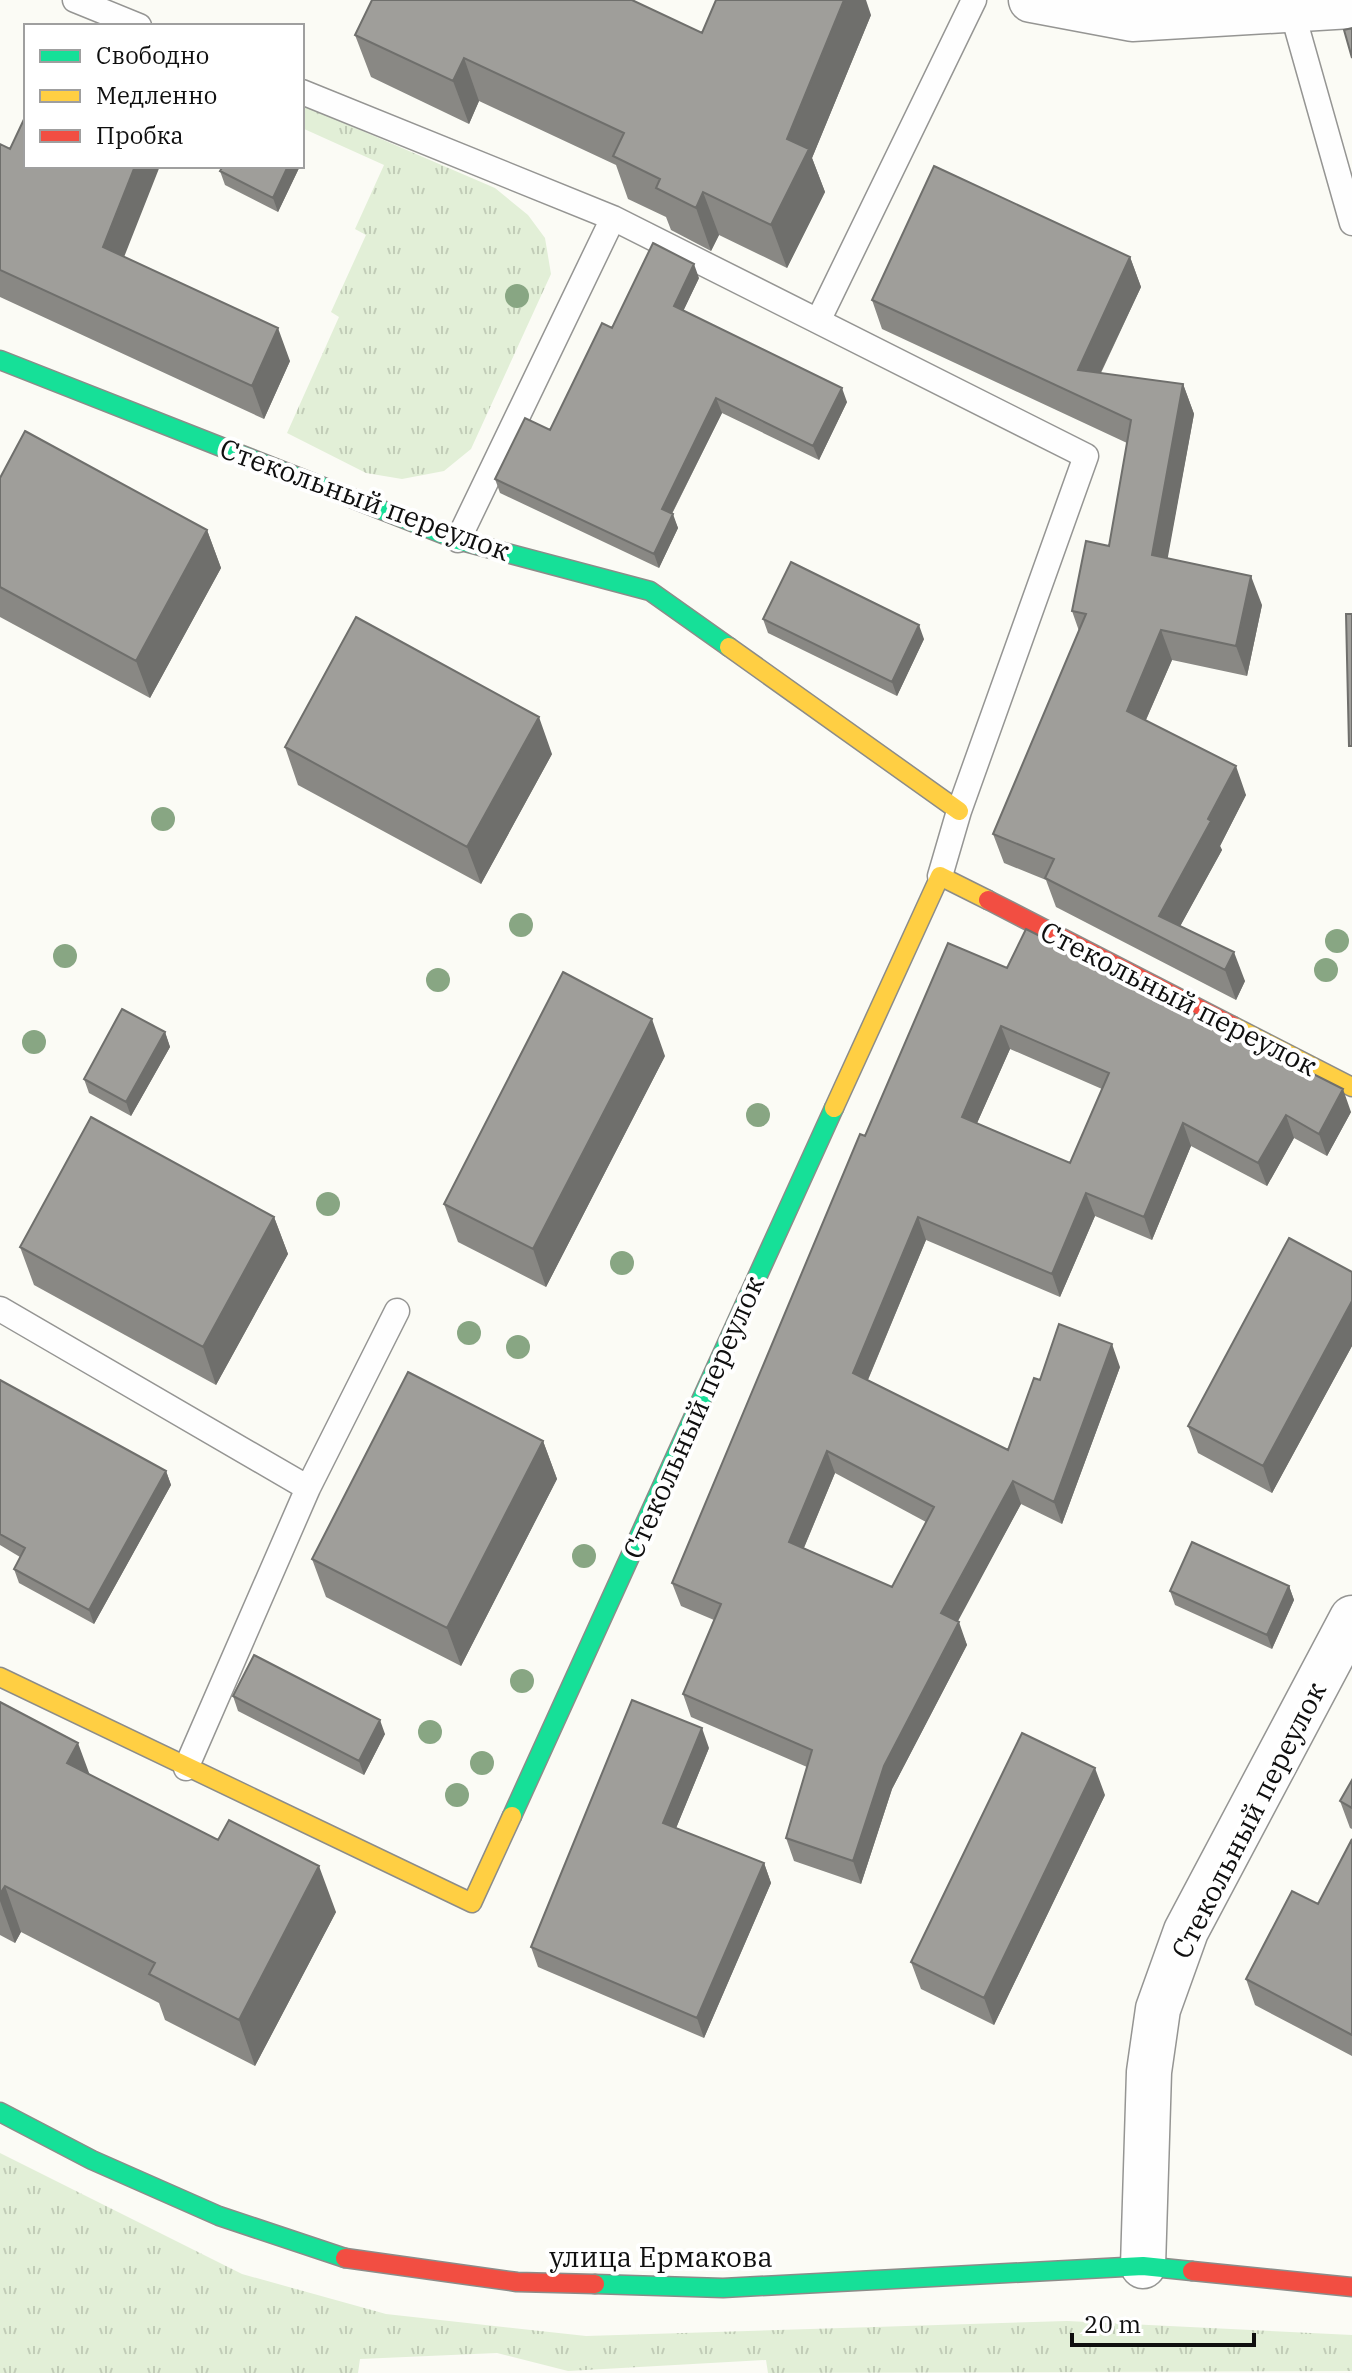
<svg xmlns="http://www.w3.org/2000/svg" width="1352" height="2373" viewBox="0 0 1352 2373" font-family="'IBM Plex Serif',serif">
<defs>
<pattern id="grass-tufts" width="24" height="20" patternUnits="userSpaceOnUse" patternTransform="scale(2)"><rect width="24" height="20" fill="#e2efd7"/><path d="M3 7l-1-3M5 7V3M7 7l1-3M15 17l-1-3M17 17v-4M19 17l1-3" fill="none" stroke="#c1ccb7"/></pattern>
</defs>
<rect width="100%" height="100%" fill="#fbfbf5"/>
<path fill="url(#grass-tufts)" d="M302 105 495 188 528 215 545 238 551 274 471 449 444 471 402 479 366 473 287 433 339 317 331 312 366 235 355 229 384 165 302 128Z
M0 2153 242 2274 386 2314 586 2336 1067 2321 1352 2335V2371L768 2373 766 2360 568 2371 497 2353 360 2359 358 2373H0Z"/>
<g fill="none" stroke-linecap="round" stroke-linejoin="round">
<defs>
<path id="lane" d="M75 0 139 26
M1292 11 1352 223
M302 92 613 218 1086 456 959 811 940 876
M818 321 974 0
M458 540 613 218
M0 1309 308 1488 186 1768
M308 1488 397 1311"/>
<path id="street" d="M1031 0 1132 19 1352 6
M1143 2266 1149 2072 1158 2009 1186 1931 1352 1618"/>
<path id="fast" d="M0 360 458 540 650 591 729 647
M512 1816 834 1108
M0 2112 92 2160 219 2216 345 2258
M595 2284 723 2288 1143 2266 1192 2271"/>
<path id="slow" d="M729 647 959 811
M1233 1026 1352 1087
M834 1108 940 876 988 900
M0 1677 472 1903 512 1816"/>
<path id="jam" d="M988 900 1233 1026
M345 2258 517 2282 595 2284
M1192 2271 1352 2287"/>
</defs>
<use href="#lane" stroke="#959593" stroke-width="27"/>
<use href="#street" stroke="#959593" stroke-width="47"/>
<use href="#fast" stroke="#8c8c89" stroke-width="21"/>
<use href="#slow" stroke="#8c8c89" stroke-width="21"/>
<use href="#jam" stroke="#8c8c89" stroke-width="21"/>
<use href="#lane" stroke="#fefefe" stroke-width="24"/>
<use href="#street" stroke="#fefefe" stroke-width="44"/>
<use href="#fast" stroke="#16e098" stroke-width="18"/>
<use href="#slow" stroke="#ffcf43" stroke-width="18"/>
<use href="#jam" stroke="#f24e42" stroke-width="18"/>
</g>
<g fill="#88a683">
<circle cx="517" cy="296" r="12"/>
<circle cx="163" cy="819" r="12"/>
<circle cx="521" cy="925" r="12"/>
<circle cx="1337" cy="941" r="12"/>
<circle cx="65" cy="956" r="12"/>
<circle cx="1326" cy="970" r="12"/>
<circle cx="438" cy="980" r="12"/>
<circle cx="34" cy="1042" r="12"/>
<circle cx="758" cy="1115" r="12"/>
<circle cx="328" cy="1204" r="12"/>
<circle cx="622" cy="1263" r="12"/>
<circle cx="469" cy="1333" r="12"/>
<circle cx="518" cy="1347" r="12"/>
<circle cx="584" cy="1556" r="12"/>
<circle cx="522" cy="1681" r="12"/>
<circle cx="430" cy="1732" r="12"/>
<circle cx="482" cy="1763" r="12"/>
<circle cx="457" cy="1795" r="12"/>
</g>
<path fill="#898884" fill-rule="evenodd" d="M871 15 812 158 825 192 787 268 719 235 711 251 671 230 666 217 628 199 616 165 479 101 469 124 371 77 355 35 702 33Z
M0 144 124 257 290 361 264 419 0 297Z
M223 166H300L278 212 225 185 220 171Z
M1130 257 1141 287 1101 373 1183 384 1194 414 1167 558 1262 605 1247 676 1172 660 1146 720 1246 795 1220 846 1222 850 1180 926 1245 981 1236 1000 1056 907 1046 880 1004 863 993 834 1079 631 1072 611 1109 546 1127 443 882 329 872 300Z
M699 278 683 311 847 402 819 460 722 413 672 514 678 528 659 568 500 493 495 479 550 430 612 328Z
M0 478 207 530 221 568 150 698 0 617Z
M763 619 924 639 897 696 768 633Z
M285 747 552 754 481 884 298 785Z
M1007 968 1351 1112 1327 1156 1294 1138 1267 1186 1191 1146 1152 1240 1095 1216 1060 1297 926 1240 868 1380 1008 1450 1040 1380 1120 1367 1062 1524 1021 1504 957 1621 967 1645 892 1789 861 1884 794 1861 786 1838 807 1767 691 1717 683 1694 714 1620 681 1606 672 1583 865 1136ZM1010 1049 1102 1089 1070 1163 977 1123ZM835 1473 926 1522 892 1587 804 1548Z
M165 1032 170 1047 131 1116 89 1093 84 1079Z
M665 1056 546 1287 458 1242 444 1204Z
M274 1217 288 1254 216 1385 34 1285 20 1247Z
M1352 1272V1346L1272 1493 1198 1453 1188 1426Z
M0 1380 166 1471 171 1485 94 1624 19 1583 14 1569 20 1557 0 1545Z
M543 1441 557 1479 461 1666 326 1597 312 1559Z
M1289 1586 1294 1600 1272 1649 1175 1605 1170 1591Z
M233 1696 385 1734 364 1775 238 1711Z
M0 1702 90 1775 336 1912 255 2066 165 2020 159 2003 21 1932 15 1943 0 1935Z
M709 1748 676 1828 764 1863 771 1883 704 2038 538 1967 531 1947Z
M1352 1780V1829L1350 1828 1340 1801Z
M1105 1795 994 2025 921 1989 911 1962Z
M1352 1839V2056L1255 2005 1246 1979 1318 1904Z"/>
<path fill="#6f6f6c" d="M844 0H866L871 15 812 158 825 192 787 268 771 225 787 139Z
M464 58 479 101 469 124 453 81Z
M135 166H160L115 280 103 247Z
M288 166H300L278 212 273 198Z
M703 192 719 235 711 251 696 208Z
M1130 257 1141 287 1088 399 1078 370Z
M694 264 699 278 679 320 674 306Z
M278 328 290 361 264 419 252 386Z
M1183 384 1194 414 1163 584 1152 555Z
M842 388 847 402 819 460 813 446Z
M716 398 722 413 667 523 662 509Z
M673 514 678 528 659 568 654 554Z
M207 530 221 568 150 698 136 661Z
M1251 576 1262 605 1247 676 1236 646Z
M919 625 924 639 897 696 892 682Z
M1161 630 1172 660 1137 740 1127 711Z
M539 717 552 754 481 884 467 847Z
M1236 766 1246 795 1220 846 1222 850 1171 943 1159 916Z
M1234 952 1245 981 1236 1000 1225 970Z
M652 1019 665 1056 546 1287 533 1249Z
M1001 1026 1010 1049 970 1139 962 1117Z
M165 1032 170 1047 131 1116 126 1102Z
M1343 1089 1351 1112 1327 1156 1319 1134Z
M1286 1115 1294 1138 1267 1186 1258 1163Z
M1183 1123 1191 1146 1152 1240 1144 1217Z
M1086 1193 1095 1216 1060 1297 1052 1274Z
M274 1217 288 1254 216 1385 203 1347Z
M918 1217 926 1240 861 1396 853 1373Z
M1352 1301V1346L1272 1493 1263 1466Z
M1112 1344 1120 1367 1062 1524 1054 1502Z
M543 1441 557 1479 461 1666 447 1628Z
M827 1451 835 1473 797 1564 789 1542Z
M166 1471 171 1485 94 1624 89 1610Z
M1013 1481 1021 1504 950 1636 941 1613Z
M1289 1586 1294 1600 1272 1649 1267 1635Z
M959 1622 967 1645 892 1789 861 1884 853 1861 884 1766Z
M380 1720 385 1734 364 1775 359 1761Z
M702 1728 709 1748 670 1843 663 1823Z
M78 1743 95 1789 67 1763Z
M1095 1768 1105 1795 994 2025 984 1998Z
M764 1863 771 1883 704 2038 697 2018Z
M319 1866 336 1912 255 2066 239 2020Z
M5 1886 21 1932 15 1943 0 1901V1894Z"/>
<path fill="#9f9e9a" stroke="#6f6f6c" stroke-width="2" fill-rule="evenodd" d="M372 0H632L702 33 716 0H844L787 139 809 149 771 225 703 192 696 208 656 188 660 179 613 156 624 133 464 58 453 81 355 35Z
M1352 28V58L1344 30Z
M26 115V166H135L103 247 278 328 252 386 0 270V144L10 149Z
M223 166H288L273 198 220 171Z
M934 166 1130 257 1078 370 1183 384 1152 555 1251 576 1236 646 1161 630 1127 711 1236 766 1208 819 1211 821 1159 916 1234 952 1225 970 1045 878 1054 859 993 834 1086 614 1072 611 1086 541 1109 546 1131 420 872 300Z
M653 243 694 264 674 306 842 388 813 446 716 398 662 509 673 514 654 554 495 479 525 418 550 430 602 323 612 328Z
M25 431 207 530 136 661 0 587V478Z
M791 562 919 625 892 682 763 619Z
M1346 614H1352V746H1349Z
M356 617 539 717 467 847 285 747Z
M1026 929 1343 1089 1319 1134 1286 1115 1258 1163 1183 1123 1144 1217 1086 1193 1052 1274 918 1217 853 1373 1008 1450 1034 1378 1040 1380 1059 1324 1112 1344 1054 1502 1013 1481 941 1613 959 1622 884 1766 853 1861 786 1838 812 1750 683 1694 721 1604 672 1583 860 1134 865 1136 948 943 1007 968ZM1001 1026 1109 1073 1070 1163 962 1117ZM827 1451 934 1507 892 1587 789 1542Z
M563 972 652 1019 533 1249 444 1204Z
M122 1009 165 1032 126 1102 84 1079Z
M91 1117 274 1217 203 1347 20 1247Z
M1289 1238 1352 1272V1301L1263 1466 1188 1426Z
M408 1372 543 1441 447 1628 312 1559Z
M0 1380 166 1471 89 1610 14 1569 25 1548 0 1534Z
M1192 1542 1289 1586 1267 1635 1170 1591Z
M254 1655 380 1720 359 1761 233 1696Z
M632 1700 702 1728 663 1823 764 1863 697 2018 531 1947Z
M0 1702 78 1743 67 1763 218 1840 229 1820 319 1866 239 2020 149 1974 155 1963 5 1886 0 1894Z
M1022 1733 1095 1768 984 1998 911 1962Z
M1352 1780V1808L1340 1801Z
M1352 1839V2035L1246 1979 1292 1891 1318 1904Z"/>
<g text-anchor="middle" dominant-baseline="central" stroke-width="8" stroke-linejoin="round" paint-order="stroke">
<g font-size="28" fill="#0f0f0f" stroke="#fff">
<text transform="translate(365 499) rotate(20)">Стекольный переулок</text>
<text transform="translate(1179 998) rotate(27)">Стекольный переулок</text>
<text transform="translate(693 1417) rotate(-66)">Стекольный переулок</text>
<text transform="translate(1248 1820) rotate(-63)">Стекольный переулок</text>
<text x="661" y="2256">улица Ермакова</text>
</g>
</g>
<rect x="24" y="24" width="280" height="144" fill="#ffffff" stroke="#9f9f9f" stroke-width="2"/>
<rect x="40" y="50" width="40" height="12" fill="#16e098" stroke="#9f9f9f" stroke-width="2"/>
<text x="96" y="64" font-size="24" fill="#0f0f0f">Свободно</text>
<rect x="40" y="90" width="40" height="12" fill="#ffcf43" stroke="#9f9f9f" stroke-width="2"/>
<text x="96" y="104" font-size="24" fill="#0f0f0f">Медленно</text>
<rect x="40" y="130" width="40" height="12" fill="#f24e42" stroke="#9f9f9f" stroke-width="2"/>
<text x="96" y="144" font-size="24" fill="#0f0f0f">Пробка</text>
<path d="M1072 2333v12h182v-12" fill="none" stroke="#0f0f0f" stroke-width="4"/>
<text x="1084" y="2333" font-size="24" fill="#0f0f0f" stroke="#ffffff" stroke-width="6" paint-order="stroke">20 m</text>
</svg>
